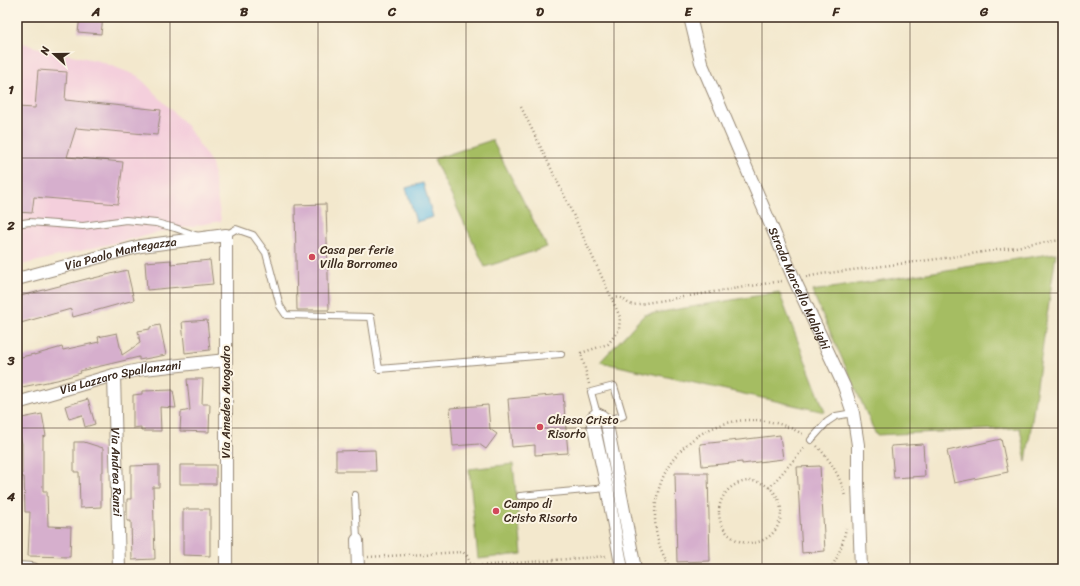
<svg xmlns="http://www.w3.org/2000/svg" width="1080" height="586" viewBox="0 0 1080 586" font-family="Sriracha,sans-serif">
<rect width="100%" height="100%" fill="#fcf5e5"/>
<filter id="ink" filterUnits="userSpaceOnUse"><feTurbulence type="fractalNoise" baseFrequency=".025" numOctaves="2"/><feDisplacementMap in="SourceGraphic" scale="8" xChannelSelector="R" yChannelSelector="G"/><feConvolveMatrix kernelMatrix="1 2 1 2 8 2 1 2 1" color-interpolation-filters="sRGB"/></filter>
<filter id="wash" filterUnits="userSpaceOnUse"><feTurbulence type="fractalNoise" baseFrequency=".012" numOctaves="4" result="noise"/><feDisplacementMap in="SourceGraphic" scale="16" xChannelSelector="R" yChannelSelector="G"/><feGaussianBlur stdDeviation="0.9" result="paint"/><feColorMatrix in="noise" values="0 0 0 0 0 0 0 0 0 0 0 0 0 0 0 0 0 1.4 0 .05"/><feComposite in="paint" operator="in"/></filter>
<g filter="url(#wash)">
<rect width="100%" height="100%" fill="#f3e8cd"/>
<path fill="#f4cfdc" d="M17 41 35 47 99 61 138 76 187 126 212 164 221 221 165 231 17 266Z"/>
<path fill="#a5bd62" stroke="#707440" d="M492 140 547 247 485 267 434 159Z
M1056 253 1026 462 1020 428 876 435 812 291Z
M779 292 825 412 600 362 644 315Z
M513 464 522 554 478 559 469 469Z"/>
<path fill="#66bbe3" stroke="#507280" d="M423 183 433 217 416 222 406 188Z"/>
<g id="blocks">
<path fill="#d6afcd" d="M80 17H103L101 34 78 32Z
M38 70 67 72 65 100 161 110 157 135 76 128 67 157 123 162 118 204 34 197 32 213 17 212V107L35 108Z
M326 204 329 310H297L295 205Z
M171 260V264L210 260 213 284 147 290 145 262Z
M127 270 134 300 73 317 71 309 17 324V297L90 278V279Z
M207 320 210 350 185 353 182 322Z
M160 325 166 355 139 360V357L80 371 81 373 57 380 17 388V358L34 354V355L62 347 63 350 99 342 98 337 117 333 122 355 140 343 138 331 150 329V327Z
M187 379H203L202 404H210L209 432 180 431 181 412 190 410Z
M173 390 176 408 160 407 161 431H141V427L133 428V395L142 394V391Z
M563 394 568 453 535 455V445L512 447 508 399Z
M88 399 95 424 85 427 82 415 69 419 65 406Z
M488 405 490 429 497 434 486 449 479 444 453 446 450 408Z
M42 414 46 436 43 437V491H47L48 526 71 527 70 557 28 556 30 512H25L24 477H22V444L17 419Z
M780 435 783 459 742 464V462L702 466 700 444 739 440Z
M1001 439 1008 472 954 483 947 451Z
M74 442H84L103 448V472H101V507L80 508 79 472H74Z
M923 444 925 476 894 478 891 446Z
M375 450 376 471H336V451Z
M159 465V487H153L155 559 132 560 131 521H127V499H131V466Z
M180 465H216V484H180Z
M820 466 825 551 802 553 797 467Z
M675 473H708L710 561 677 562Z
M183 509H210V556L183 555Z"/>
</g>
</g>
<g filter="url(#ink)">
<use href="#blocks" fill-opacity="0" stroke="#978976" stroke-width="1"/>
<g fill="none" stroke-linecap="round" stroke-linejoin="round">
<defs>
<path id="service" d="M17 224 29 222 83 226 126 220 156 223 175 228 198 236
M226 235 236 229 253 235 266 253 280 306 286 315 371 317 379 369 561 354
M597 414 591 392 614 386 623 416 606 420
M811 440 827 422 836 416 853 413
M355 495 357 540
M520 496 607 488"/>
<g id="minor">
<path id="s1" d="M690 17 701 62 794 279 844 386 853 413 858 445V483L861 569"/>
<path id="s2" d="M17 279 141 246 226 235V569"/>
<path id="s3" d="M114 375 119 569"/>
<path id="s4" d="M17 403 114 375 144 369 226 360"/>
<path d="M357 540 358 569"/>
<path d="M17 568 33 569"/>
<path d="M622 569 607 488 593 424V417L597 414 601 416 606 420 619 485 635 569"/>
</g>
</defs>
<use href="#service" stroke="#978976" stroke-width="8"/>
<use href="#minor" stroke="#978976" stroke-width="14"/>
<path stroke="#978976" stroke-width="2.5" stroke-dasharray="1 3" stroke-linecap="butt" d="M521 107 565 197 612 299
M806 277 821 274 945 258 1054 241 1063 240
M589 384 581 353 608 344 619 330 620 317 612 299C625 294 623 303 633 305L782 281
M817 446C831 461 841 477 845 497
M719 512a31 31 0 1 1 62 0a31 31 0 1 1-62 0Z
M769 488 806 446
M368 557 463 552 467 556 470 563 477 566 607 556
M671 569C661 553 655 536 655 517 655 439 738 395 804 435
M830 569C839 556 843 543 846 528"/>
<use href="#service" stroke="#fff" stroke-width="6"/>
<use href="#minor" stroke="#fff" stroke-width="12"/>
</g>
</g>
<path fill="none" stroke="#3b2a1e" stroke-width="1" stroke-opacity="0.55" d="M170 17V569M318 17V569M466 17V569M614 17V569M762 17V569M910 17V569M17 158H1063M17 293H1063M17 428H1063"/>
<g fill="#d1495b" stroke="#fcf5e5" stroke-width="1.5">
<circle cx="312" cy="257" r="4"/>
<circle cx="540" cy="427" r="4"/>
<circle cx="496" cy="511" r="4"/>
</g>
<g text-anchor="middle" dominant-baseline="central" stroke-width="4" stroke-linejoin="round" paint-order="stroke">
<g font-size="12" fill="#3b2a1e" stroke="#fcf5e5" text-anchor="start">
<text x="320" y="250">Casa per ferie<tspan x="320" dy="14">Villa Borromeo</tspan></text>
<text x="548" y="420">Chiesa Cristo<tspan x="548" dy="14">Risorto</tspan></text>
<text x="504" y="504">Campo di<tspan x="504" dy="14">Cristo Risorto</tspan></text>
</g>
<g font-size="12" fill="#3b2a1e" stroke="#fcf5e5">
<text stroke="none"><textPath href="#s2" startOffset="107">Via Paolo Mantegazza</textPath></text>
<text stroke="none"><textPath href="#s1" startOffset="293">Strada Marcello Malpighi</textPath></text>
<text stroke="none"><textPath href="#s4" startOffset="107">Via Lazzaro Spallanzani</textPath></text>
<text transform="translate(226 402) rotate(-90)">Via Amedeo Avogadro</text>
<text stroke="none"><textPath href="#s3" startOffset="97">Via Andrea Ranzi</textPath></text>
</g>
</g>
<rect width="1080" height="586" fill="none" stroke="#fcf5e5" stroke-width="44"/>
<g transform="translate(54 54) rotate(291)" stroke="#fcf5e5" stroke-width="3" paint-order="stroke">
<path d="M0-3L7 15L0 10L-7 15Z" fill="#3b2a1e"/>
<text y="-6" font-size="11" font-weight="bold" text-anchor="middle" fill="#3b2a1e">N</text>
</g>
<rect x="22" y="22" width="1036" height="542" fill="none" stroke="#3b2a1e" stroke-width="1.5"/>
<g font-size="13" text-anchor="middle" font-weight="bold" fill="#3b2a1e">
<text x="96" y="16">A</text>
<text x="244" y="16">B</text>
<text x="392" y="16">C</text>
<text x="540" y="16">D</text>
<text x="688" y="16">E</text>
<text x="836" y="16">F</text>
<text x="984" y="16">G</text>
<text x="11" y="94">1</text>
<text x="11" y="230">2</text>
<text x="11" y="365">3</text>
<text x="11" y="501">4</text>
</g>
</svg>
